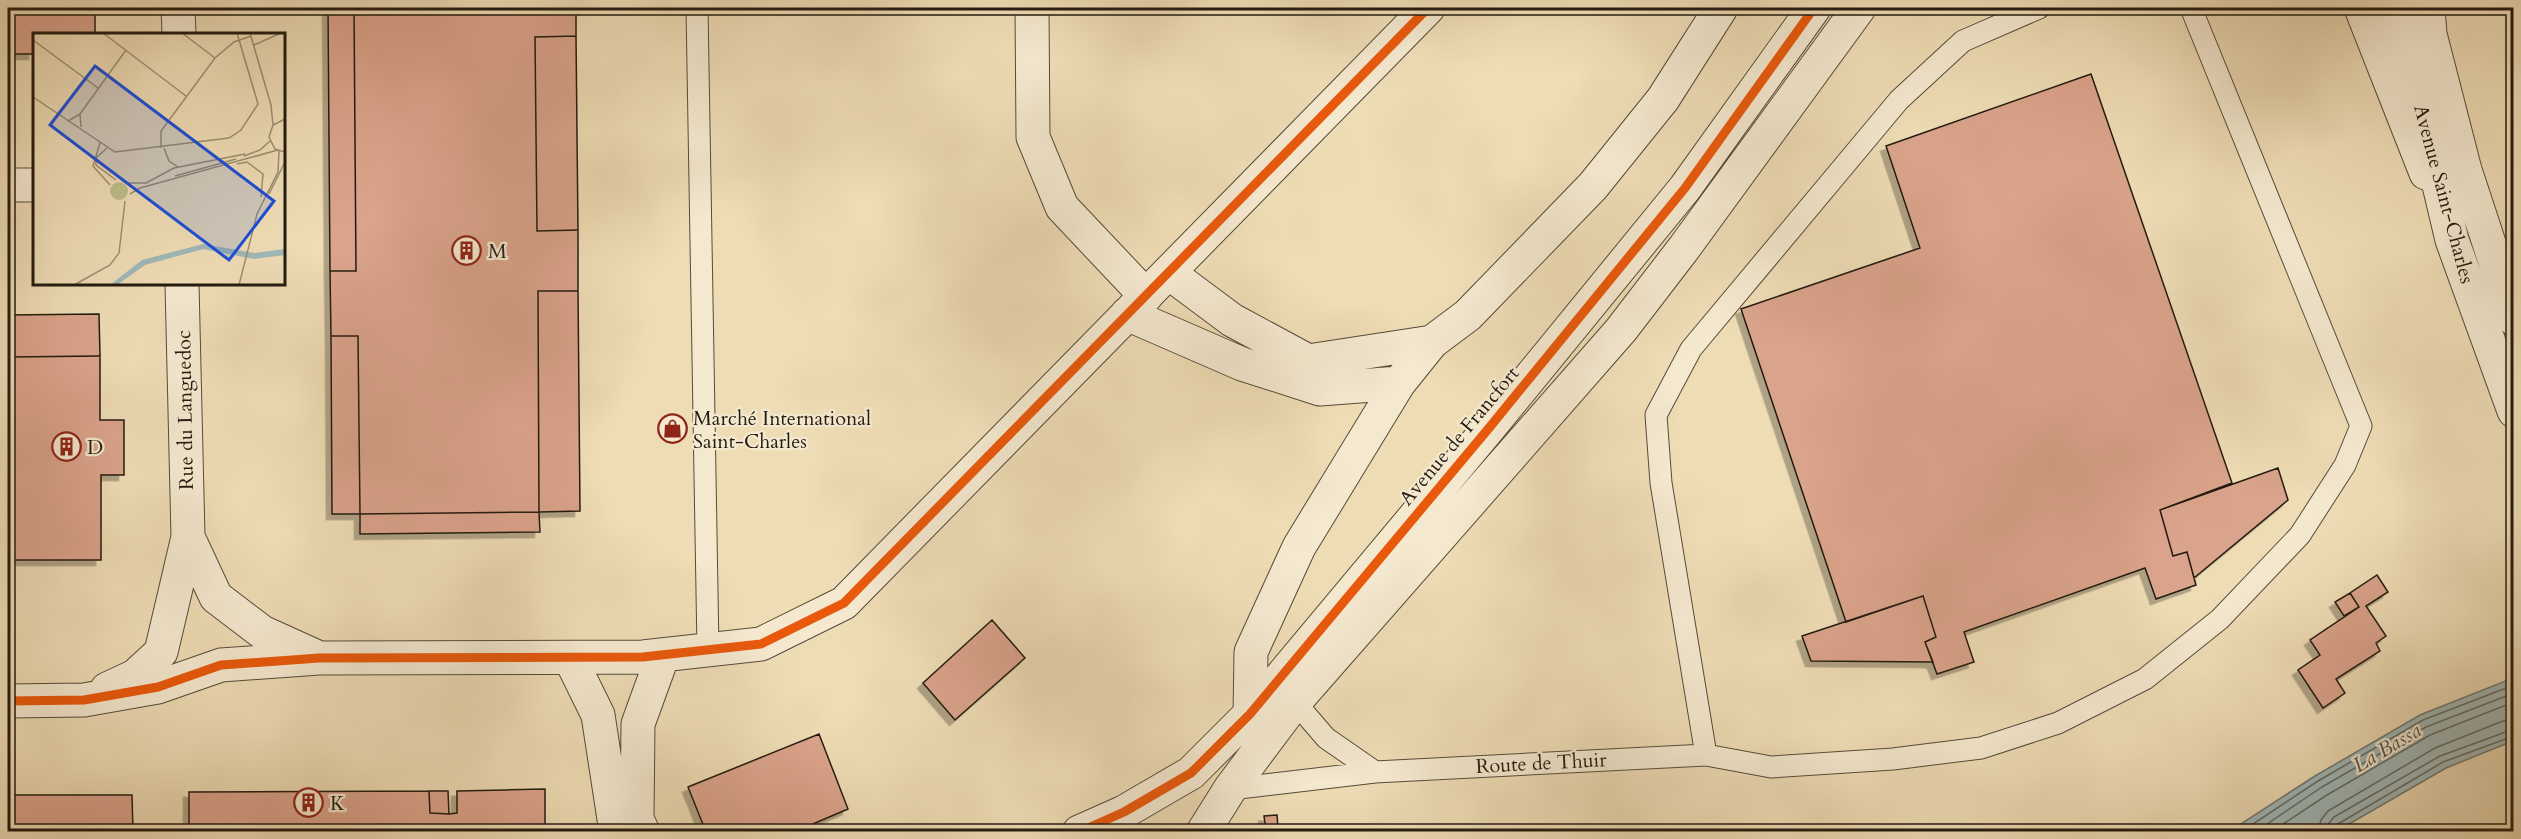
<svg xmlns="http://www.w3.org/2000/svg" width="2521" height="839" viewBox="0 0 2521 839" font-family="Cardo,serif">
<defs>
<filter id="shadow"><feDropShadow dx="-5.5" dy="5.5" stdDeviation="0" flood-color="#0004"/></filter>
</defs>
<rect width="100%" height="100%" fill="#eedcb5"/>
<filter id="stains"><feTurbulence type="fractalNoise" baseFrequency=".00333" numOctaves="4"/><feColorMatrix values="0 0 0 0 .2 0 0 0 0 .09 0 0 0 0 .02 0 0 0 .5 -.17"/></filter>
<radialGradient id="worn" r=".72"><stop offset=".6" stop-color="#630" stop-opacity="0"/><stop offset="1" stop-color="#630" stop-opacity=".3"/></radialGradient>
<path fill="#9fb8b9" stroke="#6d7975" stroke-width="1.5" d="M2513 678V741L2446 768 2337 831H2230L2315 776 2420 715Z"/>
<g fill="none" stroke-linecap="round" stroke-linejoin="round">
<path stroke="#616a64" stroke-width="1.5" d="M2241 832 2318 781 2423 720 2514 685
M2255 832 2322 787 2426 727 2514 693
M2271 832 2327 795 2430 735 2514 702
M2318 832 2321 820 2328 811 2435 748 2503 721 2514 720
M2327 832 2329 823 2334 817 2440 756 2514 729
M2335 832 2336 825 2343 821 2443 762 2514 736"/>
</g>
<path fill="#daa38b" stroke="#231b10" stroke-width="1.5" filter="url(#shadow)" d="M8 8H95V34H34V54H8Z
M328 8H354L356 271H330Z
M354 8H576V36L535 37 537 231 578 230V291H538L539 512 360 514 358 336H331L330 271H356Z
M576 36 578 230 537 231 535 37Z
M2091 74 2232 483 2160 510 2173 556 2187 552 2196 585 2156 599 2145 568 1964 632 1974 662 1937 674 1925 642 1936 637 1923 596 1846 622 1741 309 1920 248 1886 146Z
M538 291H578L580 511 539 512Z
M99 314 100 356 8 357V315Z
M331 336H358L360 514H332Z
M100 356V420H124V475H101V560H8V357Z
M2278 468 2288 500 2194 578 2187 552 2173 556 2160 510Z
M539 512 540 532 360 534V514Z
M2377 575 2388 592 2366 606 2386 636 2376 643 2380 651 2336 679 2345 693 2323 708 2298 670 2320 655 2310 640 2359 607 2350 593Z
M2350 593 2359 607 2344 616 2335 602Z
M1923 596 1936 637 1925 642 1933 662 1811 661 1802 636Z
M992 620 1025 658 955 720 923 683Z
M819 734 848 809 794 832H706L688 787Z
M545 789V832H189V792L429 791 430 813 449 814 457 813V791Z
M429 791H448L449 814 430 813Z
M8 795H132L133 832H8Z
M1277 815 1278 828 1266 830 1264 816Z"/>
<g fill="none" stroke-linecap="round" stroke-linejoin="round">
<defs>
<path id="service" d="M697 8 708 650
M1295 702 1326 738 1375 772
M1706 755 1661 483 1656 415 1691 349 1899 100 1963 41 2039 8
M1230 789 1375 772 1706 755 1771 767 1893 759 1981 748 2058 723 2145 679 2220 619 2300 535 2345 465 2361 426 2191 8"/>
<path id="minor" d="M178 8 179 34
M1032 8 1033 137 1062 207 1146 296
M2361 8 2426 173
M8 185H34
M1169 273 1232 320 1308 361 1432 342
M182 284 188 537
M1127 314 1242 364 1320 389 1399 383
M570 658 598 715 616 832
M107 689 135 676 161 652 188 537 216 597 262 632 315 656
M8 701 84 700 158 687 221 665 319 658 643 657 761 644 844 603 1428 8
M1250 714 1251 652 1299 547 1399 383 1432 342 1468 315 1593 186 1663 99 1721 8
M643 832 637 819 638 724 663 655
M1079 832 1124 812 1191 773 1250 714 1489 428 1685 188 1814 8
M1203 832 1230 789 1295 702 1621 330 1684 248 1859 8"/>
<path id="tertiary" d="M2397 8 2452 240 2514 411
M2428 8 2430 34 2465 170 2514 319"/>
</defs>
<use href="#service" stroke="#564b39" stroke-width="23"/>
<use href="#minor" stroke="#564b39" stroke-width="35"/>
<use href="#tertiary" stroke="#564b39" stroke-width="35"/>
<use href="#service" stroke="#f4e8cf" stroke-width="21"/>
<use href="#minor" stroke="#f4e8cf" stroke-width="33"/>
<use href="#tertiary" stroke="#f4e8cf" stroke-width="33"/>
<defs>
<path id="cycleway" d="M8 701 84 700 158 687 221 665 319 658 643 657 761 644 844 603 1428 8
M1079 832 1124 812 1191 773 1250 714 1489 428 1685 188 1814 8"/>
</defs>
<use href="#cycleway" stroke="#f4e8cf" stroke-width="13"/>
<use href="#cycleway" stroke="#e8590c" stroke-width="9"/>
</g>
<defs>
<symbol id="building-ring" viewBox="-11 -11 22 22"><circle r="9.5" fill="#f4e8cf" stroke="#8f2418" stroke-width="1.5"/><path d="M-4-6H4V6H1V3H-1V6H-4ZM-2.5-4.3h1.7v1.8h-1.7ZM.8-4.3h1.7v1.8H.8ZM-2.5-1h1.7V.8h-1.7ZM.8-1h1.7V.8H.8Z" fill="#8f2418"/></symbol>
<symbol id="shop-ring" viewBox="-11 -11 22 22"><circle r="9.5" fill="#f4e8cf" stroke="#8f2418" stroke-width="1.5"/><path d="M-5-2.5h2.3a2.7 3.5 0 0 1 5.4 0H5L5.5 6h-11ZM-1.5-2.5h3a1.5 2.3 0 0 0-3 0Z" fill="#8f2418"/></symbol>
</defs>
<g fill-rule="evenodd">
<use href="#building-ring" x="450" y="234" width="33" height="33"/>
<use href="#shop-ring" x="656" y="412" width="33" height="33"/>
<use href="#building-ring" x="50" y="430" width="33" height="33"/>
<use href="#building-ring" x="292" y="786" width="33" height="33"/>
</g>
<g text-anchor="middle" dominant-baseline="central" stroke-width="4.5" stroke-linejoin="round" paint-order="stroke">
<g font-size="20" fill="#231b10" stroke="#f4e8cf">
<text transform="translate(2444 194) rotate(75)">Avenue Saint-Charles</text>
<text transform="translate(185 410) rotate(-91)">Rue du Languedoc</text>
<text transform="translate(1459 436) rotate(-50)">Avenue de Francfort</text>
<text transform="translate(1541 763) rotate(-3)">Route de Thuir</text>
</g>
<g font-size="20" fill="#231b10" stroke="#f4e8cf" text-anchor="start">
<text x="488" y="251">M</text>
<text x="693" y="418">Marché International<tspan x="693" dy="23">Saint-Charles</tspan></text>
<text x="87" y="447">D</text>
<text x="330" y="803">K</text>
</g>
<g font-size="21" font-style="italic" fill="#4e524b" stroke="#f4e8cf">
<text transform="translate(2387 748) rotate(-31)">La Bassa</text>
</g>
</g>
<g transform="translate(33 33)">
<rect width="252" height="252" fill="#eedcb5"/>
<path d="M77 158a9 9 0 1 1 18 0a9 9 0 1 1-18 0Z" fill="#bebf8a"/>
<path d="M170 211 222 220 252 216V222L221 226 170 216 112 232 84 252H77L109 227Z" fill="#9fb8b9"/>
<path fill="none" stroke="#9d8f73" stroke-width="1.5" d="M70 0 153 63M149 0 182 25M217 0 238 72 240 92M0 7 65 55M221 12 248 0M0 64 82 119 196 105 208 97 225 71 204 0M47 81 93 17M252 86 240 92 236 104 242 116 252 119M35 88 47 81 48 94M67 110 60 133 77 152M74 115 63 125V132L83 147M128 115V98L182 25 201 9 218 3M131 115 136 128 145 134M211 123 227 117 237 108M204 131 214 129 230 141 228 164M142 143 203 126M94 150H114M113 150 141 135 212 121M97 161 107 155 245 117M236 161 252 129M41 252 77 232 86 220 92 168M206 252 224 181 245 139 246 118"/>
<path fill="#1d4ed8" fill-opacity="0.15" stroke="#1d4ed8" stroke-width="3" d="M62 33 241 168 196 227 17 92Z"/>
<rect width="252" height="252" fill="none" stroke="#231b10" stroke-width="3"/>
</g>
<rect width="2521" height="839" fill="none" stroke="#eedcb5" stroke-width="30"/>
<rect x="9" y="9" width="2503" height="821" fill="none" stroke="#231b10" stroke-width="3"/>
<rect x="15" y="15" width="2491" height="809" fill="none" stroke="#231b10" stroke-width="1.5"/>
<rect width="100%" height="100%" filter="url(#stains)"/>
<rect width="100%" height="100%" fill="url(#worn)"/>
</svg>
